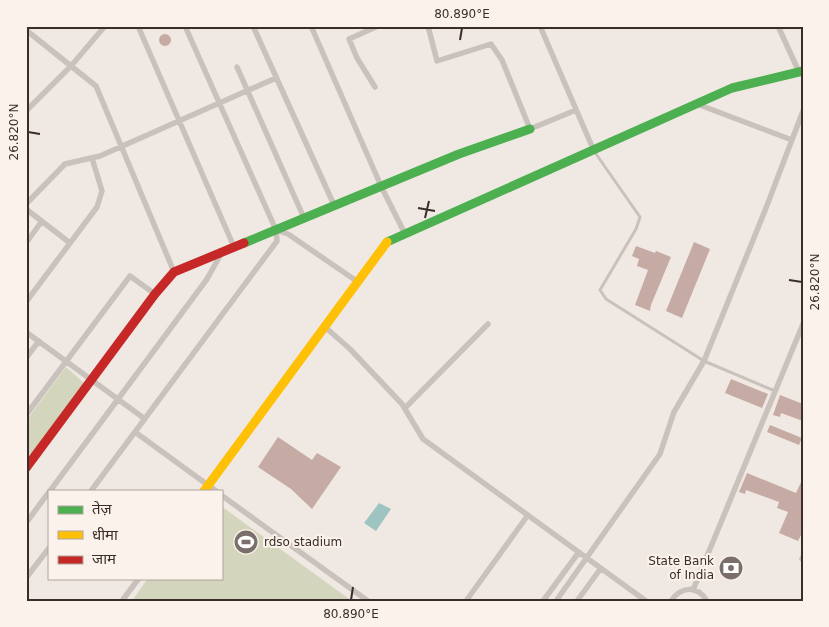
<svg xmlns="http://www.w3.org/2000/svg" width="829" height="627" viewBox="0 0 829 627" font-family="'DejaVu Sans','Noto Sans Devanagari',sans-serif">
<rect width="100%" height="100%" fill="#f0e9e3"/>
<path fill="#d3d5bc" d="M66 367 84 383 26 461V421Z
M221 506 352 601H132L148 578H221Z"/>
<path fill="#9dc4c1" d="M379 503 391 509 376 531 364 523Z"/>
<path fill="#c5aba3" d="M159 40a6 6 0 1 1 12 0a6 6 0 1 1-12 0Z
M694 242 710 249 682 318 666 311Z
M636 246 655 253 656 251 671 257 651 305 650 311 635 305 648 270 637 266 639 259 632 256Z
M731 379 768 394 762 408 725 393Z
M780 395 803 404V421L781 413 780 417 773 415Z
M770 425 802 438 799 445 767 432Z
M278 437 312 460 317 453 341 467 312 509 291 489 258 467Z
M747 473 796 493 803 478V531L798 541 779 533 788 512 777 508 779 502 746 490 745 494 739 492Z"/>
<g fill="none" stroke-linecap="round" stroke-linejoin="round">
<path stroke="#c9c1bb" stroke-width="3" d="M594 151 640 217 636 229 600 290 606 299 704 361 775 391"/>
<path stroke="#c9c1bb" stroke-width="5.5" d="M138 26 234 247
M253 26 334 205
M311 26 381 186 405 234
M428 26 437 61 491 44 502 60 530 129 576 110
M540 26 594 151
M778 26 799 72
M26 30 96 86 174 272
M237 67 304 218
M375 87 357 58 349 39 378 26
M697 104 792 140
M26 111 71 66 105 26
M26 204 65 164 100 156 276 78
M26 209 70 243
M276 230 288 234 358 282
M26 243 42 221
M26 302 97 207 102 191 92 158
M325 327 350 349 402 404 423 439 646 601
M26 332 145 419
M26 358 39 341
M405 408 488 324
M26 415 130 276 155 294
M135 432 216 491
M50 491 207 279 221 254
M91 491 277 241 276 230 185 26
M221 495 368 601
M26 523 49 492
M802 559 803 557
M26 578 49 548
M693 590 803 324
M122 601 139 578
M466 601 528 515
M543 601 579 552
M556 601 660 454 674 412 704 361 766 208 803 111
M577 601 601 568
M671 601C681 586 697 585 707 601"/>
<path stroke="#4caf50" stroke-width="9" d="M387 242 732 88 803 71
M244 243 459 154 530 129"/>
<path stroke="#ffc107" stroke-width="9" d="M204 491 387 242"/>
<path stroke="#c62828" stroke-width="9" d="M26 468 155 294 174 272 244 243"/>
</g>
<path fill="none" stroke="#3b2d29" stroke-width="2" d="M460 40 462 28M28 132 40 134M418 208 435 211M425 218 429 201M789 280 802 282M351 600 353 587"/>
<defs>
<symbol id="stadium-disc" viewBox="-11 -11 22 22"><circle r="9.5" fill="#7a6f6a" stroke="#fbf3eb"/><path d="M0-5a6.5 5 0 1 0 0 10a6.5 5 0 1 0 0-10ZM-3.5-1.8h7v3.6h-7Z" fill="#fff"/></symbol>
<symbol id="bank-disc" viewBox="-11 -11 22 22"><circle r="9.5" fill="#7a6f6a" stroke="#fbf3eb"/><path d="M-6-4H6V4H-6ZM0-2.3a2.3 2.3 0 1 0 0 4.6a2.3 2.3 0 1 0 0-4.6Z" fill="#fff"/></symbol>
</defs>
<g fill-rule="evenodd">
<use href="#stadium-disc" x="232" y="528" width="28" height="28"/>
<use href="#bank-disc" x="717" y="554" width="28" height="28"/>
</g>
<g text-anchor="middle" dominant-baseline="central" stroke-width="4" stroke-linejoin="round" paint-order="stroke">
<g font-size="12" fill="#3b2d29" stroke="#fbf3eb" text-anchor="start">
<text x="264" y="542">rdso stadium</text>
<text x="714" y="561" text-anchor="end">State Bank<tspan x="714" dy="14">of India</tspan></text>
</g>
</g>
<rect width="829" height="627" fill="none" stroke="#fbf3eb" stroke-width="55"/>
<rect x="48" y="490" width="175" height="90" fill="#fbf3eb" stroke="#aea49d"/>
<rect x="58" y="506" width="25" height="8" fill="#4caf50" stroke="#aea49d"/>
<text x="92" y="514" font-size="15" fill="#3b2d29">तेज़</text>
<rect x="58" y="531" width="25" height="8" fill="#ffc107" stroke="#aea49d"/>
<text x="92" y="540" font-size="15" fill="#3b2d29">धीमा</text>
<rect x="58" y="556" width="25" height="8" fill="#c62828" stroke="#aea49d"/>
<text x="92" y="564" font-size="15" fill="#3b2d29">जाम</text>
<rect x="28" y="28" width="774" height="572" fill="none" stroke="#3b2d29" stroke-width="2"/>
<g font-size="12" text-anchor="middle" fill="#3b2d29">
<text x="462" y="18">80.890°E</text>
<text transform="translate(14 132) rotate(-90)" y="4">26.820°N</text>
<text transform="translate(815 282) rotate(-90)" y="4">26.820°N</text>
<text x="351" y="618">80.890°E</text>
</g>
</svg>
